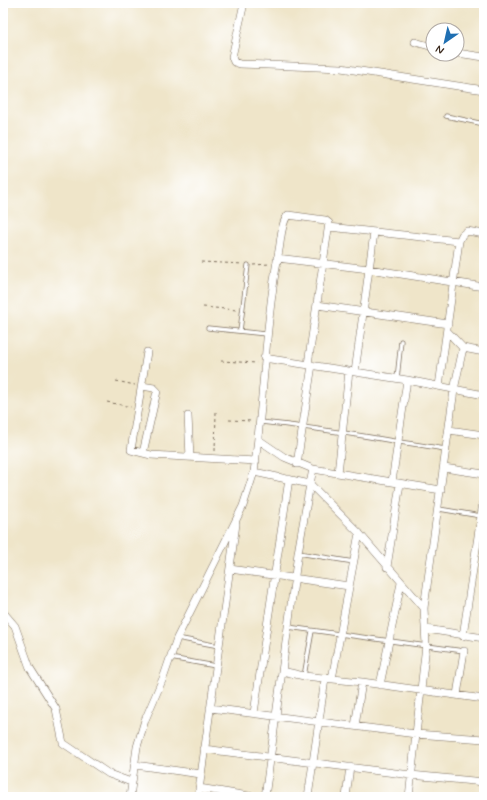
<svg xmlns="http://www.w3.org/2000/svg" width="487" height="800" viewBox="0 0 487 800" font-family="Mynerve,sans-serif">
<rect width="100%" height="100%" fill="#fff"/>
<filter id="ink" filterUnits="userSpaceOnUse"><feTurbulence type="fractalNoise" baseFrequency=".025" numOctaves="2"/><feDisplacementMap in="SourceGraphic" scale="8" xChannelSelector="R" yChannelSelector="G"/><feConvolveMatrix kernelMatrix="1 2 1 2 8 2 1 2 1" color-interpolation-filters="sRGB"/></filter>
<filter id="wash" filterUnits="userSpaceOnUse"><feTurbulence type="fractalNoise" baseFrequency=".012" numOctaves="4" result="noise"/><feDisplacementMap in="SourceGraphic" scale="16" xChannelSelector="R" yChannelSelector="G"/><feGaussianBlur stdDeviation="0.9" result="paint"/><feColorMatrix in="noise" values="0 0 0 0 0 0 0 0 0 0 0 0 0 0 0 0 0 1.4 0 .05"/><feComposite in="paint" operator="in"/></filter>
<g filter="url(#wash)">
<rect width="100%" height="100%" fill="#efe5c9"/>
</g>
<g filter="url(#ink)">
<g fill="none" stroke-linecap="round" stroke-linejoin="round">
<defs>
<path id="service" d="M446 116 484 124
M208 328 266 334
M240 331 248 265
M397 379 401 341
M261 422C323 428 384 440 446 449
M439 509 481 516
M298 553 354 562
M288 627 464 651
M177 638 219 646
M170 658 216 666
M304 676 312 631"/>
<path id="minor" d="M244 3 232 57 234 62 240 64 341 68 484 90
M415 42 433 47
M457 53 484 57
M329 227 459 241
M277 258 369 269 484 287
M317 305 448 324
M447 331 463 348 484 352
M147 352 131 450 151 455 256 461
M264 358 407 380 484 395
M355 372 374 233
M142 386 154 388 157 391 143 453
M439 386 459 241 462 235 467 231 484 234
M188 416 190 457
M449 430 484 435
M259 440 284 457 313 469 441 490
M297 464 312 365
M444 468 484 474
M313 469 310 484 359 533 424 608
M254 472C264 398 265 324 279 250 281 240 281 223 288 215L325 220 329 223 308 364
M338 473 349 371
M392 482 407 380
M387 567 400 484
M230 569 349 586
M3 612 15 626 30 668 56 709 63 743 109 774 131 782
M426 629 484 638
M463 636 484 496
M282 671 304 676 362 682 484 699
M332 679 359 533
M380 685 401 583
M457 695 464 651
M210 708 416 734 484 739
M254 713 289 479
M355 726 362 682
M204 749 411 775 484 782
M135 765 201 774
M199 788 255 797
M130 797 137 747 145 720 164 676 177 638 243 506 254 472 310 484 298 553 265 797
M198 797 236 524
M308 797 325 679
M346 797 350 767
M409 797 426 645 424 608 454 390 463 348"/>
</defs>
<use href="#service" stroke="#7a6b5a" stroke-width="5"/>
<use href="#minor" stroke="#7a6b5a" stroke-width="8"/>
<path stroke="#7a6b5a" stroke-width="1" stroke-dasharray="3 3" stroke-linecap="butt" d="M201 262 244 264
M253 265 270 264
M203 307 237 310
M221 361 257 363
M116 381 135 385
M107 402 131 407
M229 420 252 421
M215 451 216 412"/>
<use href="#service" stroke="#fff" stroke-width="3.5"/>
<use href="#minor" stroke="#fff" stroke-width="7"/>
</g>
</g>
<rect width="487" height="800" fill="none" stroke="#fff" stroke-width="16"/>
<g transform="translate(445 42) rotate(214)"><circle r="19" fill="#ffffff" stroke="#b1aaa5"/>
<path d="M0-3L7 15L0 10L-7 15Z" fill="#1f6fb2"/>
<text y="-6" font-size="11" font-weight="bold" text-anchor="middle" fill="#3b2a1e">N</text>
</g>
</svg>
